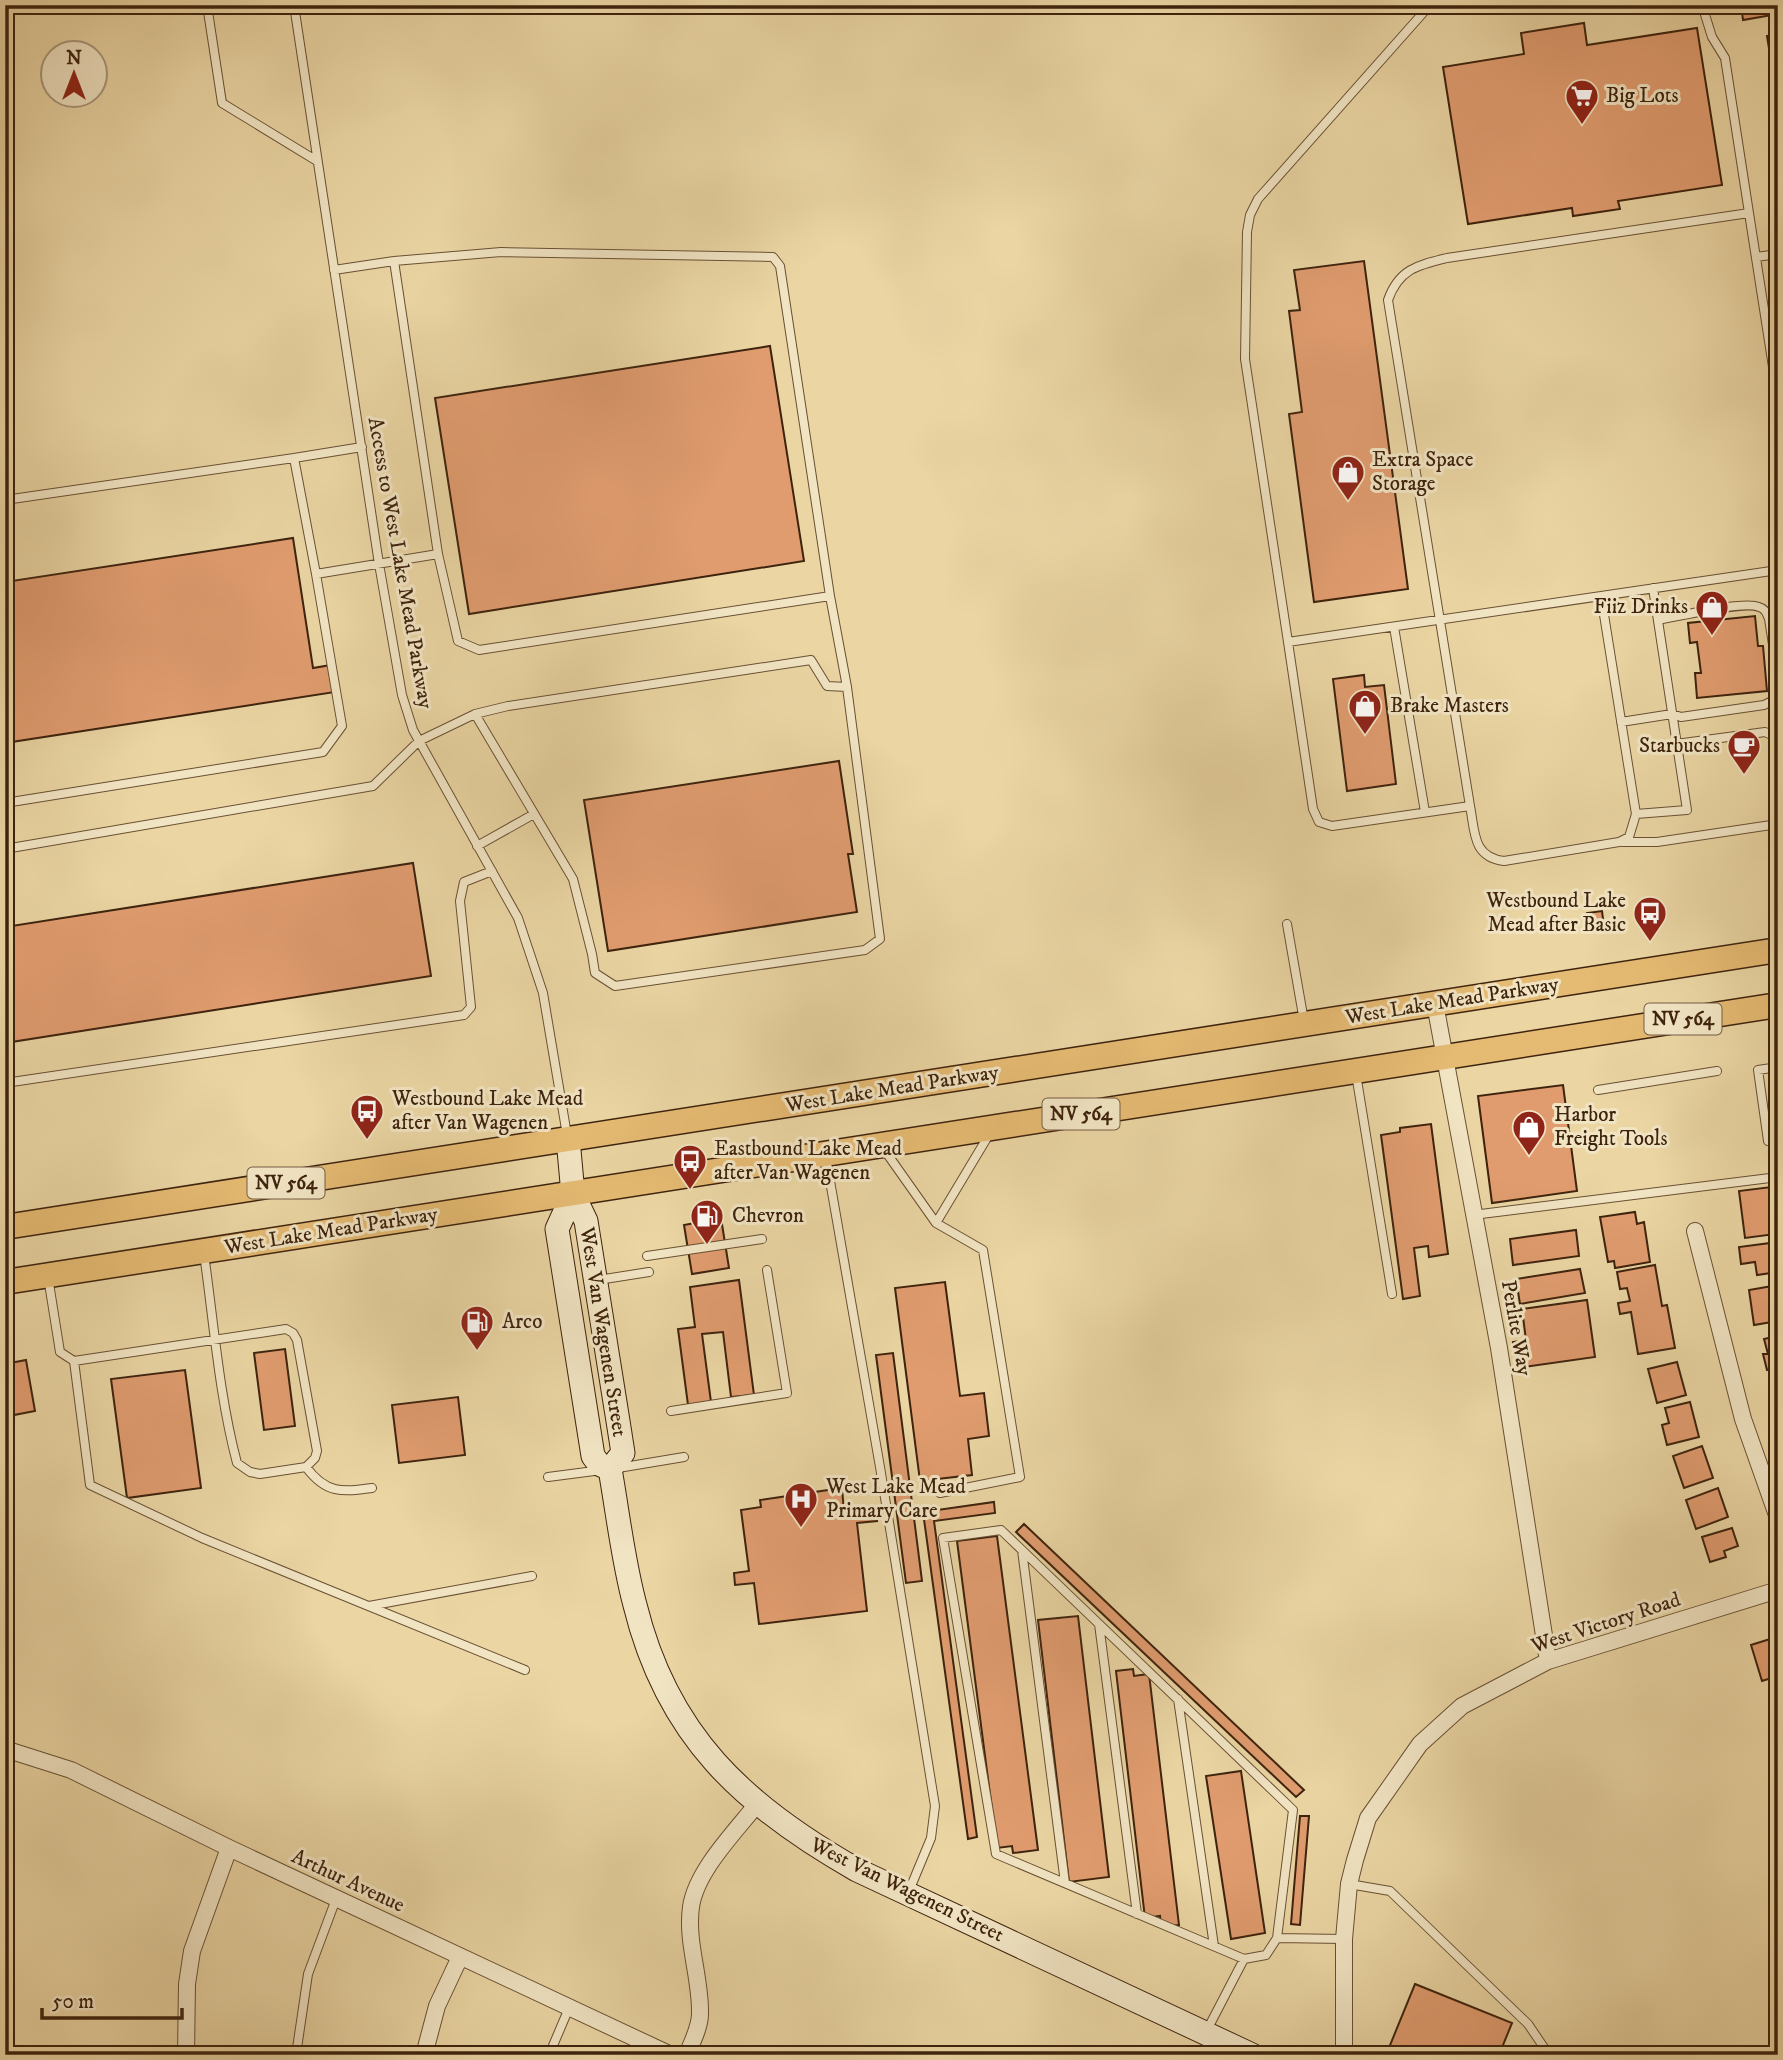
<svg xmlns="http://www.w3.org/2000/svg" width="1783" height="2060" viewBox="0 0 1783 2060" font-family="'IM FELL DW Pica',serif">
<rect width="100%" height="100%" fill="#ead5a3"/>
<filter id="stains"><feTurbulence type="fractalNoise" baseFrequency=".00286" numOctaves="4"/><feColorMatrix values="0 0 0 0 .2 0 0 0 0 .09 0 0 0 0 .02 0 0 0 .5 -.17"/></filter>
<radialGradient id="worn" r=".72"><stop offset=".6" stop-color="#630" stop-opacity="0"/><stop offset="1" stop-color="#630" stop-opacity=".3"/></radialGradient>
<path fill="#e09c6f" stroke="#3e230e" stroke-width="2" d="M1741 5H1778V14L1743 20Z
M1584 23 1587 45 1697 28 1722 185 1618 201 1620 209 1573 216 1572 208 1468 224 1443 67 1524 54 1521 33Z
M1778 34V97H1777L1767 36Z
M1364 261 1408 589 1314 602 1289 414 1302 412 1289 311 1300 310 1294 270Z
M770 346 804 561 469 614 435 398Z
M293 538 313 668 331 665 335 692 5 743V582Z
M1755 616 1758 646H1763L1767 691 1697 698 1695 673H1701L1697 642 1690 643 1688 623Z
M1364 675 1365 687 1384 685 1396 784 1347 791 1333 679Z
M839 761 853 854H848L857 912 608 951 584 800Z
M413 863 431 976 5 1043V927Z
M1602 911 1603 919 1588 922 1587 913Z
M1563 1085 1577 1191 1492 1203 1478 1096Z
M1778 1100V1133L1773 1134 1769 1101Z
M1431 1124 1448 1254 1429 1257 1428 1246 1414 1248 1420 1296 1403 1299 1381 1135 1400 1132V1128Z
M1771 1187 1776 1234 1745 1238 1739 1191Z
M1635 1212 1637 1224 1644 1222 1650 1262 1615 1268 1614 1261 1608 1262 1600 1217Z
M721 1218 729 1268 692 1274 684 1225Z
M1576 1230 1579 1256 1513 1265 1510 1239Z
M1778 1242V1272L1757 1275 1755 1262 1741 1264 1739 1247Z
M1655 1265 1662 1306 1667 1305 1675 1348 1638 1354 1631 1312 1620 1314 1618 1303 1630 1301 1627 1288 1620 1289 1617 1272Z
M1580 1269 1585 1293 1520 1304 1516 1279Z
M739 1280 754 1395 731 1397 723 1332 702 1334 711 1402 688 1405 678 1329 695 1327 690 1287Z
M945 1282 960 1396 984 1393 989 1436 968 1439 972 1475 920 1481 895 1288Z
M1778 1285V1321L1754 1325 1749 1290Z
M1587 1300 1595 1357 1517 1368 1513 1342 1526 1340 1522 1309Z
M1778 1326V1367L1767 1370 1763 1354H1768L1764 1339 1773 1337 1770 1328Z
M285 1349 295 1426 264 1430 254 1353Z
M893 1353 922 1581 906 1583 876 1355Z
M26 1360 35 1411 14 1415 5 1364Z
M1677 1362 1686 1395 1657 1403 1648 1369Z
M185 1370 201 1488 127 1498 111 1379Z
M458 1397 465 1455 399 1463 392 1405Z
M1690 1402 1699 1437 1667 1445 1662 1425 1669 1423 1665 1408Z
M1702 1446 1713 1478 1684 1488 1673 1456Z
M842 1488 844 1512 875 1509 877 1521 857 1523 867 1611 759 1624 754 1583 735 1585 734 1573 749 1571 741 1510 761 1507 760 1500Z
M1718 1488 1728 1517 1696 1529 1686 1500Z
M994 1502 995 1513 934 1521 977 1837 968 1839 923 1512Z
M1024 1524 1304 1790 1296 1797 1016 1532Z
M1732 1528 1738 1546 1724 1551 1726 1557 1710 1562 1702 1537Z
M997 1536 1038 1850 1013 1853 1012 1846 997 1848 957 1541Z
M1078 1616 1109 1877 1069 1882 1038 1620Z
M1770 1639 1778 1667V1676L1762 1681 1751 1645Z
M1133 1669 1134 1676 1149 1674 1179 1925 1161 1927 1160 1916 1145 1918 1116 1671Z
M1241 1771 1265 1933 1231 1939 1206 1776Z
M1300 1816H1309L1300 1925 1291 1924Z
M1415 1984 1512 2023 1499 2055H1386Z"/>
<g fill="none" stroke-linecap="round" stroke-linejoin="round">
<defs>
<path id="lane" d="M207 5 222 103 317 161
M294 5 379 564 402 695 413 730 518 918 543 993 567 1135
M1702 5 1712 37 1725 58 1749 213
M1756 257 1778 254
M334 270 394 261
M1778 399 1749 213 1447 258C1418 265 1399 269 1388 300L1470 806 1332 826 1319 822 1313 809 1288 642C1451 619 1614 594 1778 570
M362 447 294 458 316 574 438 554 394 261 501 252 773 257 780 266 830 596 479 650 458 641 438 554
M5 500 294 458
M830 596 847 687
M1658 620C1678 617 1744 600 1759 607 1766 609 1767 614 1769 619L1778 676
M1394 627 1425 812
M1288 642 1245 359 1247 232 1250 215 1258 199 1430 5
M1621 722 1672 714 1681 717 1764 705 1772 701 1778 691
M1676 744 1765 732 1778 738
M5 803 323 752 342 726 316 574
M1470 806C1475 831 1472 857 1504 861L1619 842 1629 837 1636 814 1601 596
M1636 814 1687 810 1653 588
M1622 842H1657L1778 824
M477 846 534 814
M5 849 373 786 419 741 475 714 508 706 811 660 827 686 847 687 880 939 865 950 615 986 595 973 592 954 573 879 475 714
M1287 924 1304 1021
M1778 1067 1758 1070 1768 1141 1778 1140
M1356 1074 1392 1294
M5 1083 464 1015 471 1007 460 901 464 882 492 871
M1598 1090 1717 1071
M883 1148 936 1223 990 1133
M826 1158 880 1467 935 1806 931 1838 909 1891
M1473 1215 1778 1177
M936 1223 983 1250 1020 1477 940 1493
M204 1254C214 1324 219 1395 237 1463L250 1472 260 1474 306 1467 315 1458 317 1451 297 1340 293 1333 286 1329 74 1361 90 1485 202 1538 525 1670
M647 1256 762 1239
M48 1277 60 1352 74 1361
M598 1280 649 1272
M671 1411 787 1393 767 1270
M306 1467C326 1494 342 1492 372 1488
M618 1468 684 1457
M548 1477 602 1470
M1022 1550 1065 1883
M369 1606 532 1576
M1099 1624 1137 1914
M1178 1699 1214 1946
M1349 1884 1390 1891 1528 2024 1549 2055
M1277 1938 1293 1810 1001 1530 943 1538 996 1854 1244 1959 1266 1955 1277 1938 1344 1939
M1206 2032 1244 1959
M296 2055 308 1974 336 1899
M549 2055 569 2008"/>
<path id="street" d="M1435 1004 1499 1348 1548 1661
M1695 1231 1743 1419 1778 1518
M5 1749 71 1770 229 1848 671 2055
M186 2055 187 1984 192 1951 229 1848
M424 2055 437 2006 460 1957
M687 2055C692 2042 700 2027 700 2014 701 1978 686 1943 691 1907 696 1871 735 1832 757 1804
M1344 2055V1939L1349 1884 1355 1860 1368 1818 1420 1744 1462 1706 1548 1661 1778 1590"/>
<path id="secondary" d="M568 1139 573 1194 586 1221 618 1421 623 1453 610 1469C618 1514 623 1561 635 1605 667 1736 744 1806 857 1870L1252 2055
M573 1194 557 1229 593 1456 599 1464 610 1469"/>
<path id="primary" d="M5 1227 1778 950
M5 1282 1778 1005"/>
</defs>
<use href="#lane" stroke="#695033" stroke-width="10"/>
<use href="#street" stroke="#695033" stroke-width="18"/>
<use href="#secondary" stroke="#3e230e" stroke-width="25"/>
<use href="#primary" stroke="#3e230e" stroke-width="27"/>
<use href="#lane" stroke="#f1e4c3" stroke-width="8"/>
<use href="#street" stroke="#f1e4c3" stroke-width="16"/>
<use href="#secondary" stroke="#f1e4c3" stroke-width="23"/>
<use href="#primary" stroke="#e5ba72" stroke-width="24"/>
</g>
<defs>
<symbol id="supermarket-pin" viewBox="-11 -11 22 30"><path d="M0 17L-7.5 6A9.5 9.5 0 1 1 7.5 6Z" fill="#8f2418" stroke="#f1e4c3"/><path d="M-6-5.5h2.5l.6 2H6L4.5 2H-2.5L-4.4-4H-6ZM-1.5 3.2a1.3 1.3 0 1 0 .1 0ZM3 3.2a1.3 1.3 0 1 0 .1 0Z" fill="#fff"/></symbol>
<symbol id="shop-pin" viewBox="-11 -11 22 30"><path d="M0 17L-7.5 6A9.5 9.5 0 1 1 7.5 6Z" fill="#8f2418" stroke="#f1e4c3"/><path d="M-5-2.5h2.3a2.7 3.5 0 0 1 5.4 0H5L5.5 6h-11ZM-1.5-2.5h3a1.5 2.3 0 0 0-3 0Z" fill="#fff"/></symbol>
<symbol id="cafe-pin" viewBox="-11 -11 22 30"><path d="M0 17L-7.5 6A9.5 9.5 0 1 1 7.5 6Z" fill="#8f2418" stroke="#f1e4c3"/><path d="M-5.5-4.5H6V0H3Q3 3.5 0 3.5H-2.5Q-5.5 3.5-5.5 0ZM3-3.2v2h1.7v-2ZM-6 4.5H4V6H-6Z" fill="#fff"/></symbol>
<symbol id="bus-pin" viewBox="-11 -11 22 30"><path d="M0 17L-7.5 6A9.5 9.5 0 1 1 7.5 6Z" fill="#8f2418" stroke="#f1e4c3"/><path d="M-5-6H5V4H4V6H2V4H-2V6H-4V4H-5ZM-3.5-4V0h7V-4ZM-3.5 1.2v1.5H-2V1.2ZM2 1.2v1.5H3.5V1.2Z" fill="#fff"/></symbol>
<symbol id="fuel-pin" viewBox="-11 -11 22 30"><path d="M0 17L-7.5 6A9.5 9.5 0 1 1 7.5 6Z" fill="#8f2418" stroke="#f1e4c3"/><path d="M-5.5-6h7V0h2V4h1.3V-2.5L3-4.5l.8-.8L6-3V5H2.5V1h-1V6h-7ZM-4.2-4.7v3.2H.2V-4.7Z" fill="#fff"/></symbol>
<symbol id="hospital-pin" viewBox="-11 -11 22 30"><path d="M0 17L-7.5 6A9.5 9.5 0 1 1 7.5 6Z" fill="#8f2418" stroke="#f1e4c3"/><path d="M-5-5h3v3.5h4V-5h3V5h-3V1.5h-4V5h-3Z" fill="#fff"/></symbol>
</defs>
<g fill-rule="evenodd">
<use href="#supermarket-pin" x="1563" y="77" width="38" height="52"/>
<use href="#shop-pin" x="1329" y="453" width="38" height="52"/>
<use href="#shop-pin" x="1693" y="588" width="38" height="52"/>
<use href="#shop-pin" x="1346" y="687" width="38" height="52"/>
<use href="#cafe-pin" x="1725" y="727" width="38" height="52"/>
<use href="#bus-pin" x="1631" y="894" width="38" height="52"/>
<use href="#bus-pin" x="348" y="1092" width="38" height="52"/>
<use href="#shop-pin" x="1510" y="1108" width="38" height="52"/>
<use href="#bus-pin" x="671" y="1142" width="38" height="52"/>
<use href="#fuel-pin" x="688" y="1197" width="38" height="52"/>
<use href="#fuel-pin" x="458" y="1303" width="38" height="52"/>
<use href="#hospital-pin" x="782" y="1480" width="38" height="52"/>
</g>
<g text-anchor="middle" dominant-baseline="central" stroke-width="6" stroke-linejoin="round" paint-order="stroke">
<g fill="#f1e4c3" stroke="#745d44" stroke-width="2">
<rect x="1644.5" y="1003.5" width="77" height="31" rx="5"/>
<rect x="1042.5" y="1098.5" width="77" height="31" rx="5"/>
<rect x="247.5" y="1167.5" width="77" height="31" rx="5"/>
</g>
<g font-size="19" font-weight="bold" fill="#3e230e">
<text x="1683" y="1019">NV 564</text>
<text x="1081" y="1114">NV 564</text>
<text x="286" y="1183">NV 564</text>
</g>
<g font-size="21" fill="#3e230e" stroke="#f1e4c3" text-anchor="start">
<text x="1606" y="96">Big Lots</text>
<text x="1372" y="460">Extra Space<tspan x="1372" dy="24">Storage</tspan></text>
<text x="1688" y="607" text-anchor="end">Fiiz Drinks</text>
<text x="1390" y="706">Brake Masters</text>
<text x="1720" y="746" text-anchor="end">Starbucks</text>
<text x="1626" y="901" text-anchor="end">Westbound Lake<tspan x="1626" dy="24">Mead after Basic</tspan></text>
<text x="392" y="1099">Westbound Lake Mead<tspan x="392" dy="24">after Van Wagenen</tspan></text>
<text x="1554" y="1115">Harbor<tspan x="1554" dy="24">Freight Tools</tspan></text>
<text x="714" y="1149">Eastbound Lake Mead<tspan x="714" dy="24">after Van Wagenen</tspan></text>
<text x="732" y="1216">Chevron</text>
<text x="502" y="1322">Arco</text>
<text x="826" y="1487">West Lake Mead<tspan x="826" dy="24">Primary Care</tspan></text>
</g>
<g font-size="21" fill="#3e230e" stroke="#f1e4c3">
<text transform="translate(400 563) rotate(80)">Access to West Lake Mead Parkway</text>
<text transform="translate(1452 1001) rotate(-9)">West Lake Mead Parkway</text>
<text transform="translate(892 1089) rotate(-9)">West Lake Mead Parkway</text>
<text transform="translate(331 1231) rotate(-9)">West Lake Mead Parkway</text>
<text transform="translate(1516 1328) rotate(80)">Perlite Way</text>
<text transform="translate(603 1332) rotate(81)">West Van Wagenen Street</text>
<text transform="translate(1606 1623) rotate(-18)">West Victory Road</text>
<text transform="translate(348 1881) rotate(25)">Arthur Avenue</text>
<text transform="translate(907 1890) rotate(26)">West Van Wagenen Street</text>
</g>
</g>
<rect width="1783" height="2060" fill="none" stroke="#ead5a3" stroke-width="28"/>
<rect x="7" y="7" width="1769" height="2046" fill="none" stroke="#3e230e" stroke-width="3.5"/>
<rect x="14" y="14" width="1755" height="2032" fill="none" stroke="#3e230e" stroke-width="2"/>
<g transform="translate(74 74)"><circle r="33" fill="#f1e4c3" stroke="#a9977b" stroke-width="2"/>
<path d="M0-5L12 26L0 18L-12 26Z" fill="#8f2418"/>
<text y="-10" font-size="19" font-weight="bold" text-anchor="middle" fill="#3e230e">N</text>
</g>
<path d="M42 2008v10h140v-10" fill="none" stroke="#3e230e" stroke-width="3.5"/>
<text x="52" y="2008" font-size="21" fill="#3e230e" stroke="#f1e4c3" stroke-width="5" paint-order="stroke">50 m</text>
<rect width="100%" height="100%" filter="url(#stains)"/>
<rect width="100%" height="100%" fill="url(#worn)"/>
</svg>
